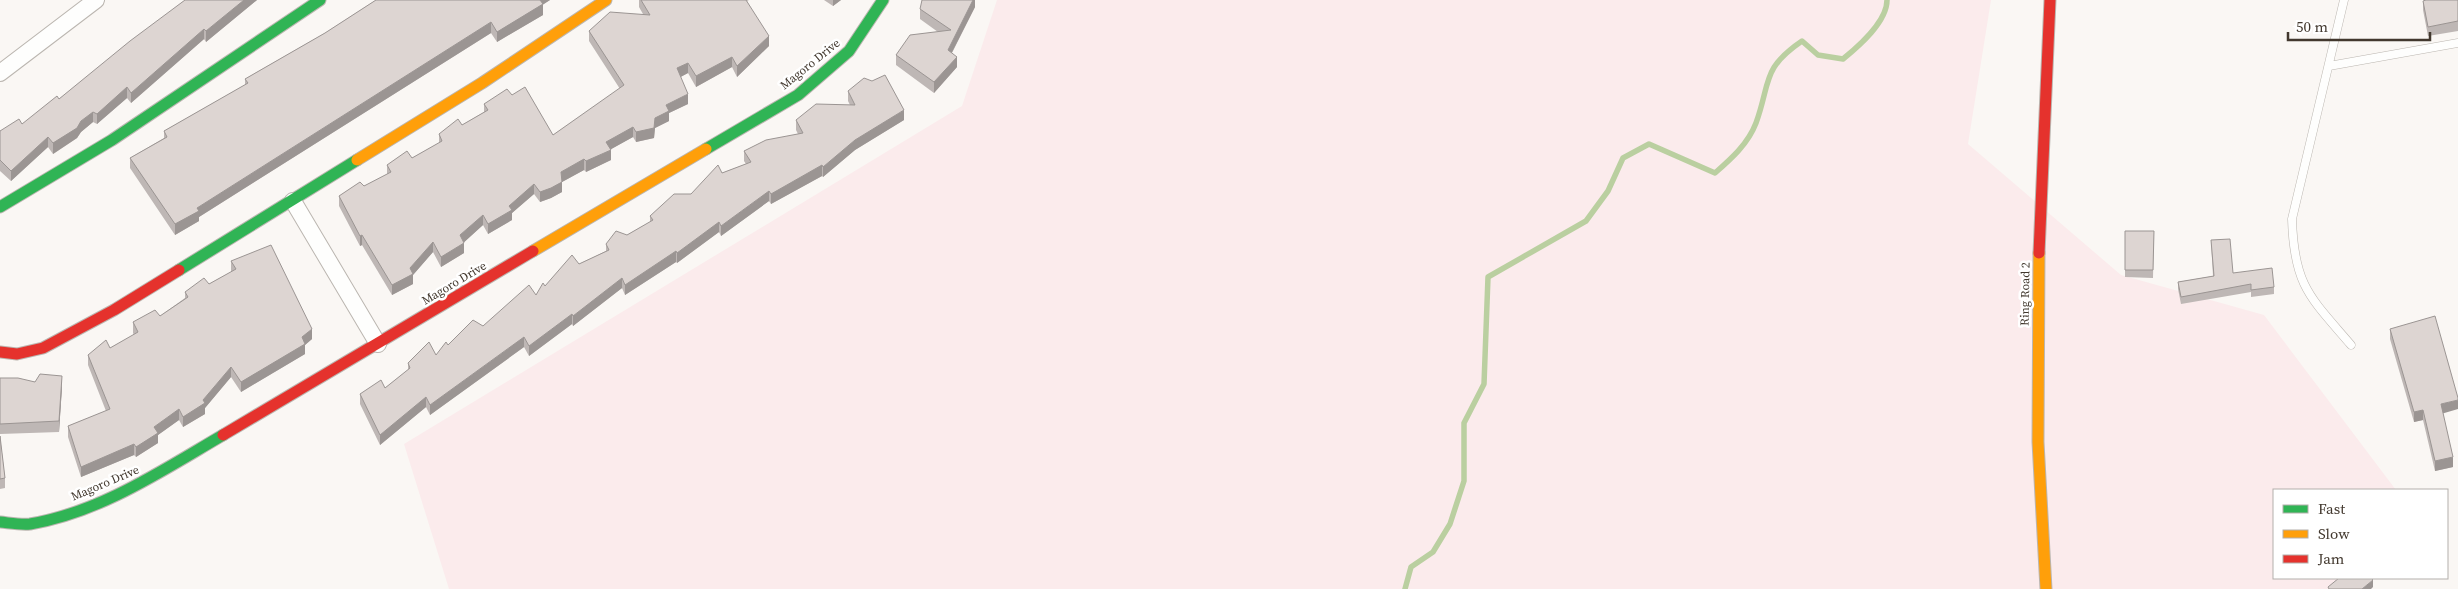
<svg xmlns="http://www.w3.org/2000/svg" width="2458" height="589" viewBox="0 0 2458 589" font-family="'Source Serif 4',serif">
<rect width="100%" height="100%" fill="#faf7f4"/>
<path fill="#fbebec" d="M997 0H1991L1968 144 2121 275 2264 315 2396 490H2274V578H2374L2359 589H449L404 444 962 106Z"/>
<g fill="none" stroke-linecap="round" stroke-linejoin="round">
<path stroke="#bacfa0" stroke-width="5.5" d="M1405 589 1411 567 1433 552 1450 524 1464 481V423L1484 384 1488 277 1586 221 1608 191 1623 158 1649 144 1715 173C1731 159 1748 144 1756 123 1771 82 1761 69 1802 41L1818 55 1843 59C1859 46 1887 22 1887 0"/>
<defs>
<path id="lane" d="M2344 0 2292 219C2294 286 2310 297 2351 345
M2329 66 2458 43"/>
<path id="street" d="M0 73 96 0
M293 201 378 344"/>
<path id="fast" d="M706 149 798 95 849 51 883 0
M0 207 112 140 320 0
M179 270 357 160
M0 522C10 523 21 525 30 524 101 512 163 470 223 435"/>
<path id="slow" d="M357 160 482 83 606 0
M533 251 706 149
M2039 253 2038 442 2046 589"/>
<path id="jam" d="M2039 253 2050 0
M0 352 17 354 43 348 114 310 179 270
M223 435 533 251"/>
</defs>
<use href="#lane" stroke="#bbb6b0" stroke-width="9"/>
<use href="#street" stroke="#bbb6b0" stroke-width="18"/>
<use href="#fast" stroke="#bbb6b0" stroke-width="13"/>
<use href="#slow" stroke="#bbb6b0" stroke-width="13"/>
<use href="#jam" stroke="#bbb6b0" stroke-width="13"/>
<use href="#lane" stroke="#fefefd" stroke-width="8"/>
<use href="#street" stroke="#fefefd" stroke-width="16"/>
<use href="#fast" stroke="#30b455" stroke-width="11"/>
<use href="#slow" stroke="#ff9f0a" stroke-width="11"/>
<use href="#jam" stroke="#e5322d" stroke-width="11"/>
</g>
<path fill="#beb7b5" d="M185 0H257L206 42 204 39 131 103 127 98 97 124 93 122 81 132 77 138 53 154 48 147 11 181 0 171V131L22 124 59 99Z
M376 0H550L543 4V15L497 42 491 33 199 217V221L175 235 130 168V158L164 138V131L245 85V79L325 33Z
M639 0H749L747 1 769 46 737 77 732 67 696 87 688 73 680 77 688 104 669 113V121L655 128 654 138 636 142 633 137 611 149V160L586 172 584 170 562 182V192L551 198 540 202 534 194 512 213V220L488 234 483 225 464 242V253L441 267 433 252 413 275V284L392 295 362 245 360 246 339 206V196L364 186 387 175V165L412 158 439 143V134L462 125 484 112V104L512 95 553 135 620 89 589 41V31L643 14 639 7Z
M824 0H841L833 6Z
M975 0V7L952 53 957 67 934 93 896 65V55L938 32 920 19V9Z
M2458 0V31L2428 36 2423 10V1Z
M848 91 904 120 855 150 823 177 822 176 771 204 769 201 721 236 719 232 677 263 676 262 625 295 622 288 573 326 572 324 529 356 524 347 430 415 426 407 380 445 360 404V394L385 388 408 370V363L436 355 448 345 483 326 536 295 545 286 579 264 606 251V244L627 235 650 222V216L691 194 722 173 746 164 744 161V151L798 134 796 130V120L850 105 848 101Z
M2125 231H2154L2153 278 2125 277Z
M2211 240 2233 273 2274 287V294L2251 297V292L2181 304 2178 289V282L2213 276Z
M231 261 312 339 305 345V354L241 392 231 377 205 408V414L183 427 179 420 158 435V443L136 457 134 455 81 477 68 437V426L106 411 88 365V355L110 348 134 335 133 333V322L160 316 185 298V292L209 284 231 272Z
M2390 329 2443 414 2453 467 2435 471 2423 420 2414 422 2390 339Z
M0 378 62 387 59 432 0 434Z
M0 436 5 478V488L0 489Z"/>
<path fill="#9b9593" d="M244 0H257L206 42V31Z
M538 0H550L541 6 543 4V15L497 42V32Z
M833 0H841L833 6Z
M973 0H975V7L948 60V50Z
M491 22V33L199 217V221L175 235V224L197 208Z
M204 29V39L131 103V93Z
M769 36V46L737 77V66Z
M732 57V67L696 87V76Z
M957 57V67L934 93V82Z
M688 63V73L677 79V68Z
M127 87V98L97 124V114Z
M688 94V104L669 113V121L655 128 654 138 636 142V132L655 118 666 105Z
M904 110V120L855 150 823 177V167L855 140Z
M93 112V122L81 132 77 138 53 154V143Z
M633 127V137L606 152V142Z
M48 137V147L11 181V171Z
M611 150V160L586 172V161Z
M584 159V170L562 182V192L551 198 540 202V192L561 172Z
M822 165V176L771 204V194Z
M534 184V194L512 213V220L488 234V224Z
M769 191V201L721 236V226Z
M483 215V225L460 246V235Z
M719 222V232L677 263V253Z
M362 235V245L360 246V236Z
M433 242V252L413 275V284L392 295V285L410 268Z
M464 243V253L441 267V257Z
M676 251V262L625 295V285Z
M622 278V288L573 326V316Z
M572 314V324L529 356V346Z
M312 329V339L305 345V354L241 392V382Z
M524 337V347L430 415V405Z
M231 367V377L205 408V414L183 427V417L203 400Z
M62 376V387L59 432V421Z
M426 397V407L380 445V435Z
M2458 400V409L2441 414V404Z
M179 409V420L158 435V443L136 457V447L154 427Z
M2423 410V420L2414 422V412Z
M134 444V455L81 477V467Z
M2453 457V467L2435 471V461Z
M2373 580V587L2371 589H2362Z"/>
<path fill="#ddd5d2" stroke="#9b9593" d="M185 0H244L206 31 204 29 131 93 127 87 97 114 93 112 81 121 77 128 53 143 48 137 11 171 0 160V131L19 119 22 124 57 96 59 99 130 41Z
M376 0H540L543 4 497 32 491 22 197 208 199 211 175 224 130 158 167 137 164 131 248 83 245 79 325 33Z
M641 0H746L769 36 737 66 732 57 696 76 688 63 677 68 688 94 666 105 669 111 655 118 654 128 636 132 633 127 606 142 611 150 586 161 584 159 561 172 562 182 551 188 540 192 534 184 509 206 512 210 488 224 483 215 460 235 464 243 441 257 433 242 410 268 413 274 392 285 362 235 360 236 339 196 360 182 364 186 391 172 387 165 407 151 412 158 442 141 439 134 458 119 462 125 488 110 484 104 507 89 512 95 525 87 553 135 624 85 589 31 610 12 650 15Z
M922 0H973L948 50 957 57 934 82 896 55 910 35 951 30 920 9Z
M2426 0H2458V21L2428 27 2423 1Z
M885 75 904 110 855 140 823 167 822 165 771 194 769 191 721 226 719 222 677 253 676 251 625 285 622 278 573 316 572 314 529 346 524 337 430 405 426 397 380 435 360 394 381 380 385 388 410 368 408 363 429 342 436 355 446 342 448 345 473 320 483 326 529 285 536 295 543 283 545 286 572 255 579 264 609 250 606 244 616 231 627 235 653 220 650 216 674 194H691L718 165 722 173 751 162 744 151 766 140 803 133 796 120 816 104 855 105 848 91 864 78 872 81Z
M2125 231H2154L2153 270H2125Z
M2230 239 2233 273 2272 268 2274 287 2251 290V284L2181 297 2178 282 2214 276 2211 240Z
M271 245 312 329 302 337 305 344 241 382 231 367 203 400 205 403 183 417 179 409 154 427 158 433 136 447 134 444 81 467 68 426 110 409 88 355 106 340 110 348 138 332 133 322 155 310 160 316 188 297 185 292 204 278 209 284 236 269 231 261Z
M2435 316 2458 398V400L2441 404 2453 457 2435 461 2423 410 2414 412 2390 329Z
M40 374 62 376 59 421 0 424V378H18L35 382Z
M0 436 5 478 0 479Z
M2339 578H2371L2373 580 2362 589H2329L2328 587Z"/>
<g text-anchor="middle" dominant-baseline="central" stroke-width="5" stroke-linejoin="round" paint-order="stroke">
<g font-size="12" fill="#42382e" stroke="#fff">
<text transform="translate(810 64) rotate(-39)">Magoro Drive</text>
<text transform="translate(454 283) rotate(-31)">Magoro Drive</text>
<text transform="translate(2025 294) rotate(-89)">Ring Road 2</text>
<text transform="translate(105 483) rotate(-23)">Magoro Drive</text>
</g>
</g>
<rect x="2273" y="489" width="175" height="90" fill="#ffffff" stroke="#b3afab"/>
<rect x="2283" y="505" width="25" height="8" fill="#30b455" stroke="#b3afab"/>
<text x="2318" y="514" font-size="15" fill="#42382e">Fast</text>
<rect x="2283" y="530" width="25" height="8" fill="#ff9f0a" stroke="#b3afab"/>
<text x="2318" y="539" font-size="15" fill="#42382e">Slow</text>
<rect x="2283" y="555" width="25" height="8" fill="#e5322d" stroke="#b3afab"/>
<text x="2318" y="564" font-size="15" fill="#42382e">Jam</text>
<path d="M2288 32v8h142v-8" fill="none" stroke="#42382e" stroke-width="2.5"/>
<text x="2296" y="32" font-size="15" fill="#42382e" stroke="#ffffff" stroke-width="4" paint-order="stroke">50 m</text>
</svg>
